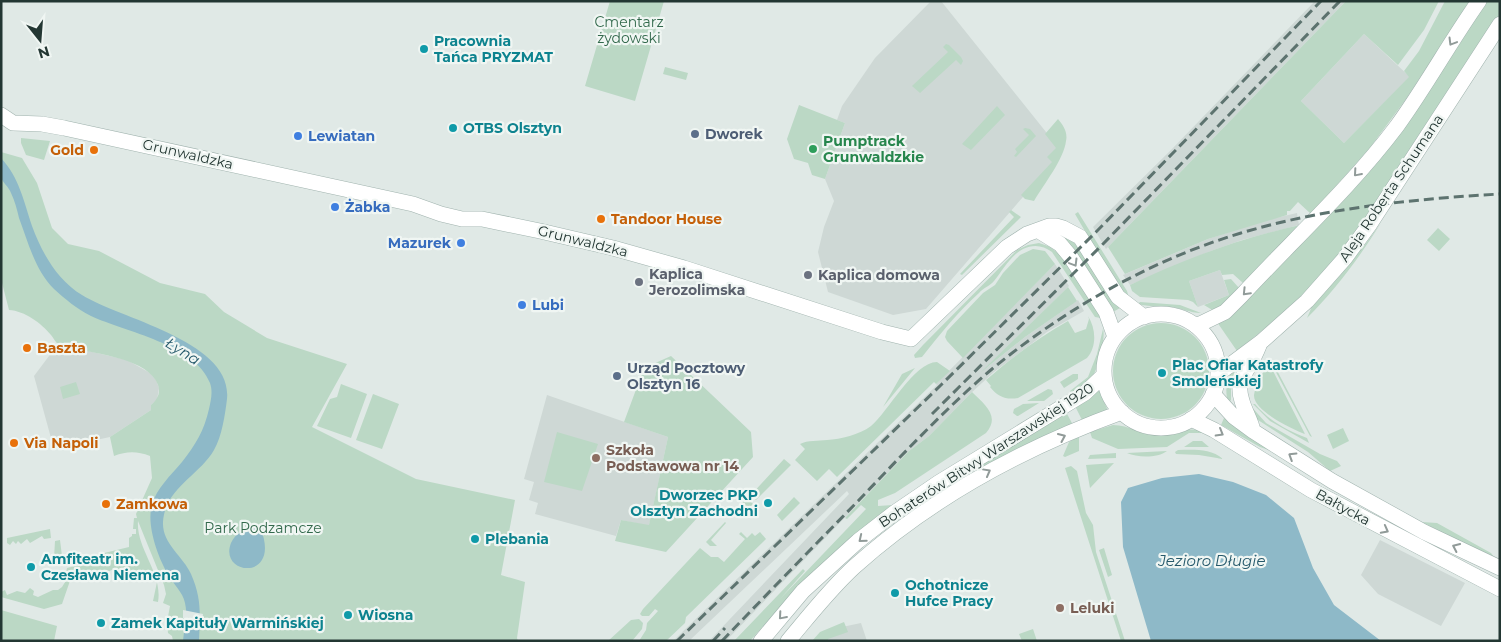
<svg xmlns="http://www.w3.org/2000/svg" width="1501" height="642" viewBox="0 0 1501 642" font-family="Montserrat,sans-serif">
<rect width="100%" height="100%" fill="#e0e9e6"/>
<path fill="#ced8d5" d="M931 1H941L1062 152 926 309 893 315 828 292 818 252 824 227 834 201 825 179 845 123 837 120 842 106 875 58Z
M1315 1H1346L1106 249 1093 227 1171 150Z
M1364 34 1410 77 1344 143 1301 101Z
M1297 213 1299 225 1242 240 1211 251 1130 285 1123 275 1208 239 1263 221Z
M1055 264 1069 286 985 369 1025 337 1078 300 1084 311 1047 332 994 372 971 393 929 436 909 451 726 641H709L849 494 847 491 689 641H673L937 385 936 384Z
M1220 270 1229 295 1198 307 1189 281Z
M58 344 127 360 150 373 156 380 159 388 157 400 151 405V410L110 437 54 449 34 376Z
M547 395 668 437 649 526 621 520 616 536 535 514 538 503 529 500 534 482 524 479Z
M1380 540 1465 583 1441 626 1378 594 1361 575Z
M861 623 867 641H815L823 631Z"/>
<path fill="#bbd8c5" d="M610 1H664L635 101 585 86Z
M1346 1H1439L1424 30 1398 65 1364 34 1301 101 1344 143 1409 77 1404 71 1419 51 1445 1H1470L1406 99 1369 149 1311 214 1298 202 1290 211H1287V215L1208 239 1125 274 1108 247Z
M1487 1H1500V14L1365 220 1337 257 1303 294 1280 316 1237 351 1217 322 1444 68Z
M946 44 949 45 961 57 963 61 961 65 956 60 920 93 912 86 948 52 943 47Z
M665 67 688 73 686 80 663 74Z
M799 105 845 123 825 179 812 175 808 163 794 159 787 139Z
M997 106 1005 115 971 150 962 144Z
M1058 119C1063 125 1068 132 1066 141 1064 159 1044 184 1034 201L1025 199 1021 195 1052 162 1047 157 1056 148 1045 134Z
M1025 128 1030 129 1036 136 1016 157 1014 156 1017 152 1015 149 1029 135 1023 129Z
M21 138 50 141 44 160 26 155 21 143Z
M1 152 22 158 37 183 52 228 68 244 99 251 160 283 205 294 224 312 267 338 347 364 312 427 416 479 515 500 501 575 525 582 517 638 518 641H173L172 636 168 633 167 622 170 606 163 603 166 594 164 585 138 521C136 549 163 573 158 602L153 601 157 582 111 570 110 571 102 570 92 580 72 575 62 604 44 609 1 597V592L5 590 7 595 17 591 25 593 30 588 34 591 33 595 38 597 53 590H58L62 587 67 579 65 578 67 568 96 561V555L129 547V538L132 536V534H136V529H133L134 518H137L136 514 152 478 150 456C137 451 127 451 114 456L110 437 151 410V405C157 400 161 393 158 385 149 359 97 354 73 348 69 347 62 346 58 344 55 342 53 337 51 335 41 323 25 311 9 310L1 279Z
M1011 210 1021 217 962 275 960 274 1014 217 1009 212Z
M1078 212 1127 291 1129 298 1124 293 1100 257 1075 214Z
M1381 223C1359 258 1336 289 1307 318L1313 304 1363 246H1364Z
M1300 225 1243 283 1233 274 1222 275 1220 270 1189 281 1198 307 1193 302 1188 300 1140 297 1132 291 1130 285C1183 259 1242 238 1300 225Z
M1438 228 1450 239 1439 251 1427 240Z
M1055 230 1073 241 1120 308 1113 312Z
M1039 243 1051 247 1063 258 1101 318 1095 317 1052 252C1043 245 1033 244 1023 249 1010 256 1003 270 994 281 990 286 983 288 979 293 958 312 940 334 922 357L915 358 914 355 923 345 1017 250 1028 245Z
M1033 249 1045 251 1055 264 963 358 947 341 945 337 947 331 983 293 995 285 1003 273 1020 255Z
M1231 279 1239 288 1225 304 1214 311 1204 305 1229 295 1224 280Z
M1068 287 1077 301 1025 337 980 373Z
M1140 302 1180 305 1201 313C1190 313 1181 308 1170 307 1159 306 1149 307 1138 304Z
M1088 316C1096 329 1097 346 1087 358L1018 398C1006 400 998 397 990 387L991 386 986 380C1011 358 1038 338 1068 321L1075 333 1086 329 1089 319Z
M1113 371a48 48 0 1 1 96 0a48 48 0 1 1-96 0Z
M1103 329C1106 337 1098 371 1091 379 1086 385 1077 389 1071 393L1070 391 1088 377 1097 354Z
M671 356 751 432 753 457 666 552 615 541 621 520 649 525 668 437 624 422 644 368Z
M1271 359 1312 437 1310 436 1270 361Z
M937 362 950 371 936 384 934 382 837 477 829 469 817 481 795 460 805 449 800 444C808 440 818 441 827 440 841 439 859 435 871 426 888 412 914 362 937 362Z
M1269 363 1305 434C1294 430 1253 411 1254 395 1255 387 1264 370 1269 363Z
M915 368 883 407 902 374Z
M1237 368 1233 376 1231 385V400L1228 403C1225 390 1225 376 1237 368Z
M1073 374H1078V379L1064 388 1060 382Z
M76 382 80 394 63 399 60 387Z
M341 384 367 394 351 438 317 426 330 399 337 397Z
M1048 389 1052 390 1053 394 1044 401H1027Z
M1099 390 1108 411 1082 420 1075 406Z
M972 392C984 404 1001 416 986 433L895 493 878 500V506L893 505C839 545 794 591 750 641H734L803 569 805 571 780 599 866 509 861 505 847 519 845 518 909 451 929 436Z
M373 394 399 404 382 449 356 440Z
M1039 403 1018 416H1017L1013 413 1014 409 1023 404Z
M1249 404 1266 423 1320 454 1337 461 1341 466 1330 471 1308 452 1258 420 1254 416Z
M1253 404H1255C1269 421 1287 430 1307 438L1309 443 1270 421Z
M1066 412 1073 425 1026 445 976 470 974 468Z
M1224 418 1247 436 1274 452 1260 447 1221 425Z
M1113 425C1129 425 1142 435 1159 435 1174 435 1192 424 1205 433H1189L1167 447 1118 449 1092 438 1090 432Z
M1343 428 1349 441 1333 449 1327 435Z
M557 432 598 444 582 491 544 482Z
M1079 436V451L1065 457 1063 456 1069 442Z
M1193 441H1202L1209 447H1184Z
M1178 450C1193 450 1210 448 1223 459L1199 455 1176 454 1175 452Z
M1167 451C1158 458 1138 458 1127 453Z
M1116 453V458L1088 459 1090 455Z
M784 459 791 465 756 500 751 495Z
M1114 463 1090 488 1086 465Z
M1071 466 1077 471 1086 513 1093 525 1096 552 1125 641H1121L1065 468Z
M794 497 800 503 782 521 777 515Z
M747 498 753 504 741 515 736 510Z
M725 522 726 523 711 540 717 546H710L706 542Z
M1422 522 1437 523 1491 553 1497 561Z
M50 529 51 538 44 539 42 536 30 543 27 539 21 544 18 541 16 544 13 541 10 545 7 543V538Z
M741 532 747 538 752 533 755 536 760 532 766 539 686 617 685 623 666 641H639L646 630 647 623 658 611 655 609 649 616H642L640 614 643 609 700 548 711 557H718L724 562 745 539 739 534Z
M60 540 62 556 54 558 55 541Z
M1104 548 1112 575 1108 577 1099 550Z
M1 610 57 626 54 641H1Z
M639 619 643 623 642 629 632 641H608L631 620Z
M844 622 848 632 828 639V641H812L820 632Z
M1033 629 1037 641H1022L1019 634Z"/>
<path fill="#8eb9c8" d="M1 158C19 177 24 202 32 226 42 253 57 280 82 295 120 319 233 341 227 399 225 415 222 436 214 450 199 476 165 488 163 522 162 544 183 556 191 574 202 599 200 615 199 641H183C184 629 188 615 185 603 183 592 173 584 168 574 158 558 146 524 152 505 156 489 171 475 182 462 196 444 204 431 209 409 211 400 213 392 210 383 195 344 125 332 91 316 77 309 65 299 54 289 35 270 28 242 19 218 17 210 15 201 11 193 9 187 2 182 1 177 0 171 1 164 1 158Z
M1199 474 1233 482 1266 495 1294 518 1313 568 1334 605 1381 641H1151L1123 547 1121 502 1128 488 1162 478Z
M260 527C283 582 218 576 231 543 236 531 249 528 260 527Z"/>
<path fill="#e0e9e6" d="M183 610 203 614 202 622 183 618Z"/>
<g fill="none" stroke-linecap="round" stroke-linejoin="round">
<defs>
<path id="secondary" d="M1 115 13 123 42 124 64 128 413 204 441 214 462 219H482L540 231 613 248 684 268 882 332 911 339 1007 247 1027 234 1049 226H1056L1063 228 1080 237 1118 297 1144 317
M1039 231 1060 244 1070 256 1106 312 1115 337
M1104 371a57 57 0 1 1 114 0a57 57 0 1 1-114 0Z
M1196 326 1225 312 1242 295C1294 239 1351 187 1397 126 1426 86 1450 42 1479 1
M1218 374 1261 342 1307 301 1345 258 1370 224 1500 24
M1213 394 1234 417 1253 431 1332 481 1424 532 1500 568
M1191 419 1214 430 1311 490 1500 589
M1253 431C1251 420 1245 412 1242 401 1236 382 1243 377 1252 361 1255 355 1258 349 1260 343
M761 641 803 591 858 541 894 513 938 483 1085 393 1104 375
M788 641C809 616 830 589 854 567 932 497 1023 448 1122 412"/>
</defs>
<use href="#secondary" stroke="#a0b3ae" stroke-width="16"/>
<use href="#secondary" stroke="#fff" stroke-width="15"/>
<path stroke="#5d736f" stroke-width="3" stroke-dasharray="10 5" stroke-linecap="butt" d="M932 414 1103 244 1340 1
M677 641 942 384 1096 232 1321 1
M713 641 725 628
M722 641C767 594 813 547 859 500 902 455 945 409 992 369 1065 309 1151 260 1241 233 1325 208 1413 199 1500 194"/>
</g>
<defs><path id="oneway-chevron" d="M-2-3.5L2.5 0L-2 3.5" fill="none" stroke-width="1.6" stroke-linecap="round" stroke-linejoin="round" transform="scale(1.25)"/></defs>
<g stroke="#919b99">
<use href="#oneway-chevron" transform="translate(1452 42) rotate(121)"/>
<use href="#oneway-chevron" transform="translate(1357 173) rotate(131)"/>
<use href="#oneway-chevron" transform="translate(1074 263) rotate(59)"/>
<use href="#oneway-chevron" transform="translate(1246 292) rotate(134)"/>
<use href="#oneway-chevron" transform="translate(1220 433) rotate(30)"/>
<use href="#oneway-chevron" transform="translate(1062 437) rotate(-24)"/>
<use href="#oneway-chevron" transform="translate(1292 456) rotate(-148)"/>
<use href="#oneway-chevron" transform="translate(987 472) rotate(-29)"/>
<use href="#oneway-chevron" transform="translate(1385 530) rotate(28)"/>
<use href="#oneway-chevron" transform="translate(862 539) rotate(141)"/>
<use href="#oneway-chevron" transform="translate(1456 547) rotate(-155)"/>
<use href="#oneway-chevron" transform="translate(782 616) rotate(131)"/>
</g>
<g fill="#0f9aa8" stroke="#f0f6f3" stroke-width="2">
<circle cx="424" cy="49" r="5"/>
<circle cx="453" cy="128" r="5"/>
<circle cx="1162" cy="373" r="5"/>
<circle cx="768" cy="503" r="5"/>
<circle cx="475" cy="539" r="5"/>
<circle cx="31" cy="567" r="5"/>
<circle cx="895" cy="593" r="5"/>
<circle cx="348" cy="615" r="5"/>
<circle cx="101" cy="623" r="5"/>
</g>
<g fill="#5c6f8a" stroke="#f0f6f3" stroke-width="2">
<circle cx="695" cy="134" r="5"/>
<circle cx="617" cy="376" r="5"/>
</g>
<g fill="#3f7fe0" stroke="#f0f6f3" stroke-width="2">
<circle cx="298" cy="136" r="5"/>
<circle cx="335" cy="207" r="5"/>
<circle cx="461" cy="243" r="5"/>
<circle cx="522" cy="305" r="5"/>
</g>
<circle fill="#2e9e5b" stroke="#f0f6f3" stroke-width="2" cx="813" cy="149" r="5"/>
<g fill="#e8710a" stroke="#f0f6f3" stroke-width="2">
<circle cx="94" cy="150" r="5"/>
<circle cx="601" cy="219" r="5"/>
<circle cx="27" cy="348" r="5"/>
<circle cx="14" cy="443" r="5"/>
<circle cx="106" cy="504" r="5"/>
</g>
<g fill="#6b7280" stroke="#f0f6f3" stroke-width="2">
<circle cx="808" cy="275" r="5"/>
<circle cx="639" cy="282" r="5"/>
</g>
<g fill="#8d6e63" stroke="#f0f6f3" stroke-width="2">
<circle cx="596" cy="458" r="5"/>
<circle cx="1060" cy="608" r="5"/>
</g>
<g text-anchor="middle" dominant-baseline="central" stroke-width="4.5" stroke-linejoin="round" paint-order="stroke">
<g font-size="14" fill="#32694c" stroke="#f0f6f3">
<text x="629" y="22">Cmentarz<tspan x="629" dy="16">żydowski</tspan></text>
<text x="263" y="528">Park Podzamcze</text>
</g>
<g font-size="14" font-weight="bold" fill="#0d838f" stroke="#f0f6f3" text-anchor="start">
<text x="434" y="41">Pracownia<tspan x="434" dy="16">Tańca PRYZMAT</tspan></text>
<text x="463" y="128">OTBS Olsztyn</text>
<text x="1172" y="365">Plac Ofiar Katastrofy<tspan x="1172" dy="16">Smoleńskiej</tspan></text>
<text x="758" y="495" text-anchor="end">Dworzec PKP<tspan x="758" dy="16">Olsztyn Zachodni</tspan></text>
<text x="485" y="539">Plebania</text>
<text x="41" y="559">Amfiteatr im.<tspan x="41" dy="16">Czesława Niemena</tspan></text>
<text x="905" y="585">Ochotnicze<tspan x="905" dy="16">Hufce Pracy</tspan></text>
<text x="358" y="615">Wiosna</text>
<text x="111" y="623">Zamek Kapituły Warmińskiej</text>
</g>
<g font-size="14" font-weight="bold" fill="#4e5e75" stroke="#f0f6f3" text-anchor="start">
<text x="705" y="134">Dworek</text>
<text x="627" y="368">Urząd Pocztowy<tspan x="627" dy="16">Olsztyn 16</tspan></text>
</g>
<g font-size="14" font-weight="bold" fill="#366cbe" stroke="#f0f6f3" text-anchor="start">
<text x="308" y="136">Lewiatan</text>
<text x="345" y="207">Żabka</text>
<text x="451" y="243" text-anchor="end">Mazurek</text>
<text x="532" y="305">Lubi</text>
</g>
<g font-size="14" font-weight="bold" fill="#27864d" stroke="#f0f6f3" text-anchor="start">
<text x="823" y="141">Pumptrack<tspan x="823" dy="16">Grunwaldzkie</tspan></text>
</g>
<g font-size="14" font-weight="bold" fill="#c56008" stroke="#f0f6f3" text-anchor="start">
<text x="84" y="150" text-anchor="end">Gold</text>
<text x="611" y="219">Tandoor House</text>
<text x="37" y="348">Baszta</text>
<text x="24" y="443">Via Napoli</text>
<text x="116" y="504">Zamkowa</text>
</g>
<g font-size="14" fill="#233733" stroke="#f0f6f3">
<text transform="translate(188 154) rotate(13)">Grunwaldzka</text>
<text transform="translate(1391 188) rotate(-56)">Aleja Roberta Schumana</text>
<text transform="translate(583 241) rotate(14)">Grunwaldzka</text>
<text transform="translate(986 455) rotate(-33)">Bohaterów Bitwy Warszawskiej 1920</text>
<text transform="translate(1343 507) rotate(29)">Bałtycka</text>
</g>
<g font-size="14" font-weight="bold" fill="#5b616d" stroke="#f0f6f3" text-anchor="start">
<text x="649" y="274">Kaplica<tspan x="649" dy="16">Jerozolimska</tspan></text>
<text x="818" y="275">Kaplica domowa</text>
</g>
<g font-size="14" font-weight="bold" fill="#785e54" stroke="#f0f6f3" text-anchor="start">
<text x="606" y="450">Szkoła<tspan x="606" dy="16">Podstawowa nr 14</tspan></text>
<text x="1070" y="608">Leluki</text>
</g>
<g font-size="15" font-style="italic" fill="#25596b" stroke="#f0f6f3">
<text transform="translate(183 351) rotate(32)">Łyna</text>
<text x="1212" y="560">Jezioro Długie</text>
</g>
</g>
<rect width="1501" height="642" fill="none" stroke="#233733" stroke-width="5"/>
<g transform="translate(40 40) rotate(163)" stroke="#f0f6f3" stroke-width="4" paint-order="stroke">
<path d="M0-4L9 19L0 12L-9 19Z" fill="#233733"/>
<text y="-8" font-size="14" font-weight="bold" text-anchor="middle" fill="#233733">N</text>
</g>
</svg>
